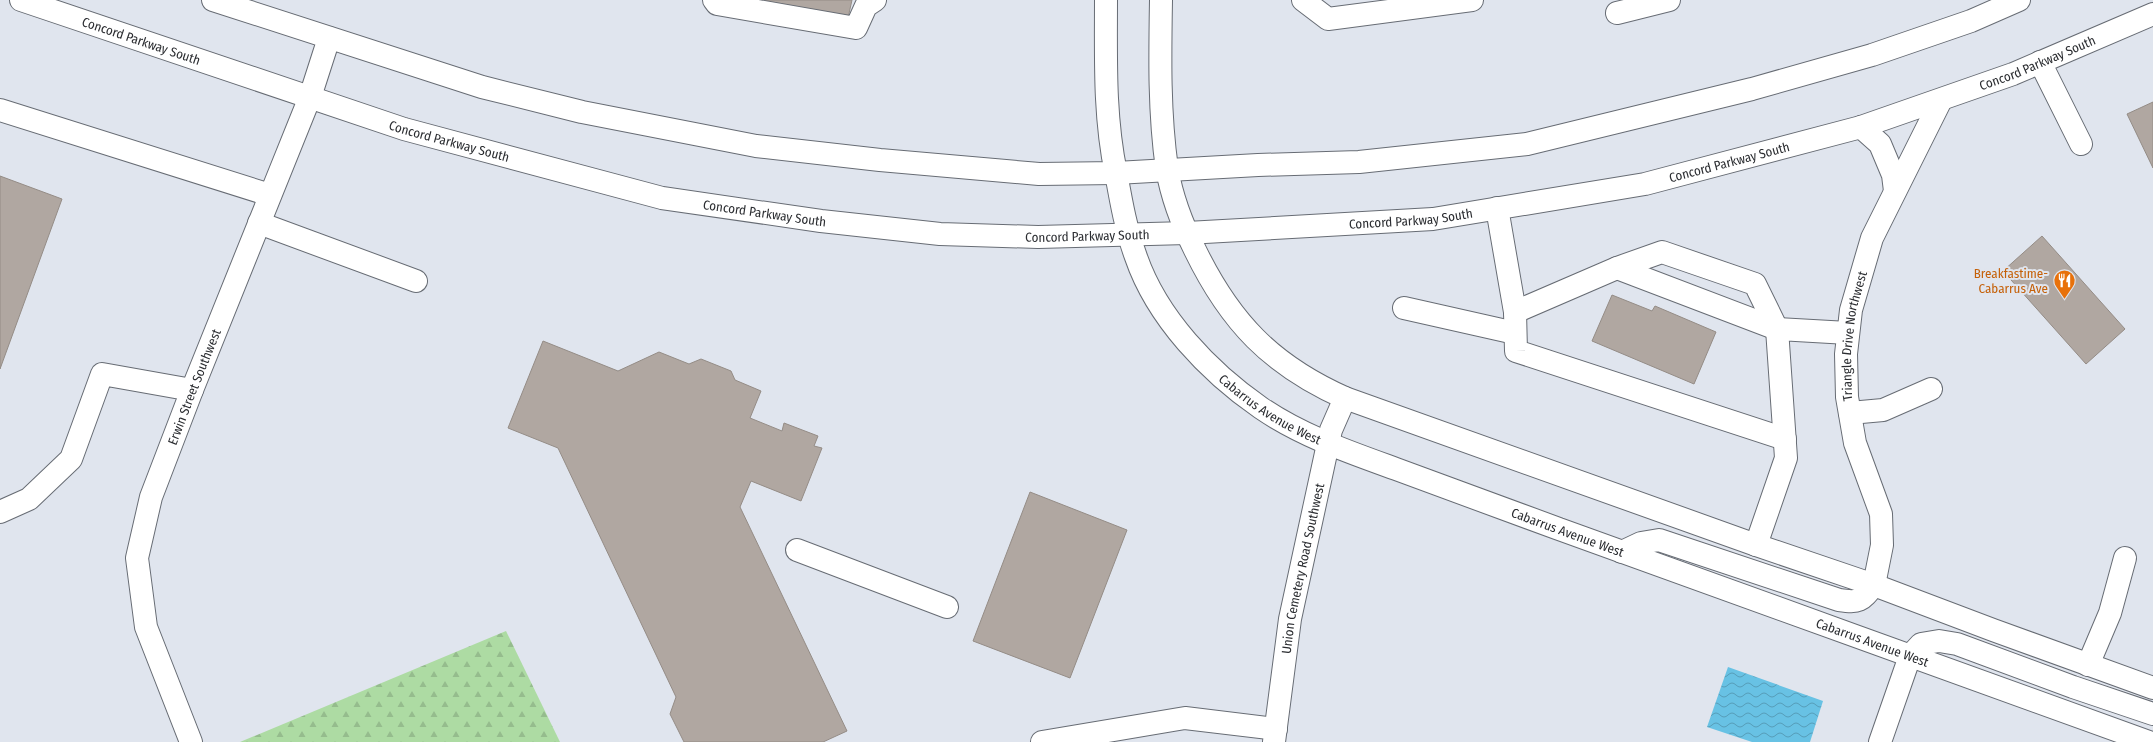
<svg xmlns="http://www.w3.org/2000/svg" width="2153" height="742" viewBox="0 0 2153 742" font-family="'Fira Sans Condensed',sans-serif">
<defs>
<pattern id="forest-firs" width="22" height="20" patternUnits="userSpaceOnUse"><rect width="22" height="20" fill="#addba3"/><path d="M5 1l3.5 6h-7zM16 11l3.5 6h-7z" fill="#95bc8d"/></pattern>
<pattern id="water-waves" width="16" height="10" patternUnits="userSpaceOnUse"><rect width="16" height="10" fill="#68c2e4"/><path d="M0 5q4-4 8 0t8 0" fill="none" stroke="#569eb9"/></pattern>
</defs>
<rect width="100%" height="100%" fill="#e0e5ee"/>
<path fill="url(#forest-firs)" d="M506 631 560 742H240Z"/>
<path fill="url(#water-waves)" d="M1728 667 1823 701 1810 742H1752L1707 727Z"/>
<path fill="#b0a7a1" stroke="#948c86" d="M757 0H852L848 18Z
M2153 102V168L2127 114Z
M0 176 62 199 0 369Z
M2042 236 2125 329 2086 364 2003 271Z
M1612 295 1652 311 1655 306 1716 332 1694 384 1592 341Z
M543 341 618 371 659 352 689 364 701 359 731 371 735 380 761 391 750 418 782 431 784 423 818 436 814 446 822 448 801 501 751 481 740 507 847 731 823 742H684L670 714 676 697 558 448 508 428Z
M1030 492 1127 530 1070 678 973 641Z"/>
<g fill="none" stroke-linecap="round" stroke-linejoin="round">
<defs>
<g id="minor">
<path d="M714 0 717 4 856 28 866 6 875 0"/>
<path d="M1106 0C1106 58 1104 116 1116 173"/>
<path d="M1161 0C1160 57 1159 113 1167 169"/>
<path d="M1303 0 1328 19 1472 0"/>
<path d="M1617 13 1669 0"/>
<path d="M2040 62 2081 144"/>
<path d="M0 110 270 195"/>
<path d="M1861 127 1880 144 1893 175 1895 191"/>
<path d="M1497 208 1515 312 1516 351 1785 439"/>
<path d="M259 223 416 281"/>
<path d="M1617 268 1777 329"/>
<path d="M1404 308 1515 333"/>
<path d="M1515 312 1617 268 1662 252 1755 284 1777 329"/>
<path d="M1850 413 1883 410 1931 389"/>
<path d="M0 512 29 499 71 459 102 374 192 390"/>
<path d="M1756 545 1786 458 1777 329 1848 333"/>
<path d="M797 550 947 607"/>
<path id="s1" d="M1874 585 1882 545 1881 514 1855 443 1847 397 1846 354 1851 310 1872 238 1941 100"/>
<path d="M2088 665 2110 613 2125 558"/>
<path id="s2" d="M191 742 146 627 137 558 151 497 192 390 310 97 329 38"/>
<path d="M1042 742 1185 718 1276 729"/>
<path id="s3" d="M1274 742 1290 619 1331 430 1345 398"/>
<path d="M1880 742 1910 656"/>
</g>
<g id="major">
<path id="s4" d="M21 0 404 129 662 198 821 221 940 234 1038 237 1187 233 1433 219 1645 184 1861 127 2013 74 2153 14"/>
<path d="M213 0 482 87 582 112 756 146 880 160 1039 174 1116 173 1258 165 1359 162 1527 144 1752 89 1872 55 1971 21 2019 0"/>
<path d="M1167 169C1172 198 1182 224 1195 250 1230 322 1271 365 1345 398L1756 545 1874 585 1993 630 2153 688"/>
<path id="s5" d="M1116 173C1121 201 1126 230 1136 257 1157 318 1209 372 1261 408 1302 436 1349 452 1396 469 1451 489 1505 509 1559 529 1756 600 1952 671 2149 742"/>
<path d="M1622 552 1641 543 1659 540 1839 600C1860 603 1861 601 1874 585"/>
<path d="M1910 656 1921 644 1939 641 1957 644 2073 687 2153 714"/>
</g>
</defs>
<use href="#minor" stroke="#676c74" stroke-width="24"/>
<use href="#major" stroke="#676c74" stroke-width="24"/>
<use href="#minor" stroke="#fff" stroke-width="22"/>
<use href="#major" stroke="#fff" stroke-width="22"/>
</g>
<defs>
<symbol id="restaurant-pin" viewBox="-11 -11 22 30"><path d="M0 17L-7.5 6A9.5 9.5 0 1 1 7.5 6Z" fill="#e8710a" stroke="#e0e5ee"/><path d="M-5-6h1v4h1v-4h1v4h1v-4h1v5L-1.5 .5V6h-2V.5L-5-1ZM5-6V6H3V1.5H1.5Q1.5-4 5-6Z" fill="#fff"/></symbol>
</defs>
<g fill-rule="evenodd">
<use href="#restaurant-pin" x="2052" y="268" width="25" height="34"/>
</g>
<g text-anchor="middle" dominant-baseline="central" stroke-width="4" stroke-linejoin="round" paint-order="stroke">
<g font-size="13" fill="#2b2d31" stroke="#e0e5ee">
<text stroke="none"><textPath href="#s4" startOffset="127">Concord Parkway South</textPath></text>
<text stroke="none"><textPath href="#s4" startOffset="2071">Concord Parkway South</textPath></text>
<text stroke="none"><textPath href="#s4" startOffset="451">Concord Parkway South</textPath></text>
<text stroke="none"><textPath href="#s4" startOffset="1747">Concord Parkway South</textPath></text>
<text stroke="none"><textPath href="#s4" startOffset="775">Concord Parkway South</textPath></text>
<text stroke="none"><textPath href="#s4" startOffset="1423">Concord Parkway South</textPath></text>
<text stroke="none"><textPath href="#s4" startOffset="1099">Concord Parkway South</textPath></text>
<text stroke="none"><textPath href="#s1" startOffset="256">Triangle Drive Northwest</textPath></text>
<text stroke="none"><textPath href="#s2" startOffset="374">Erwin Street Southwest</textPath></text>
<text stroke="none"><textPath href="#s5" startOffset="294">Cabarrus Avenue West</textPath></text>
<text stroke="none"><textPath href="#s5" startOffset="617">Cabarrus Avenue West</textPath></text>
<text stroke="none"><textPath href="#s3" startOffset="176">Union Cemetery Road Southwest</textPath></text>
<text stroke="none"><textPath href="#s5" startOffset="941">Cabarrus Avenue West</textPath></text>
</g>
<g font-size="13" fill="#c56008" stroke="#e0e5ee" text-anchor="end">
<text x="2048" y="273">Breakfastime-<tspan x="2048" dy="15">Cabarrus Ave</tspan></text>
</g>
</g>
</svg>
